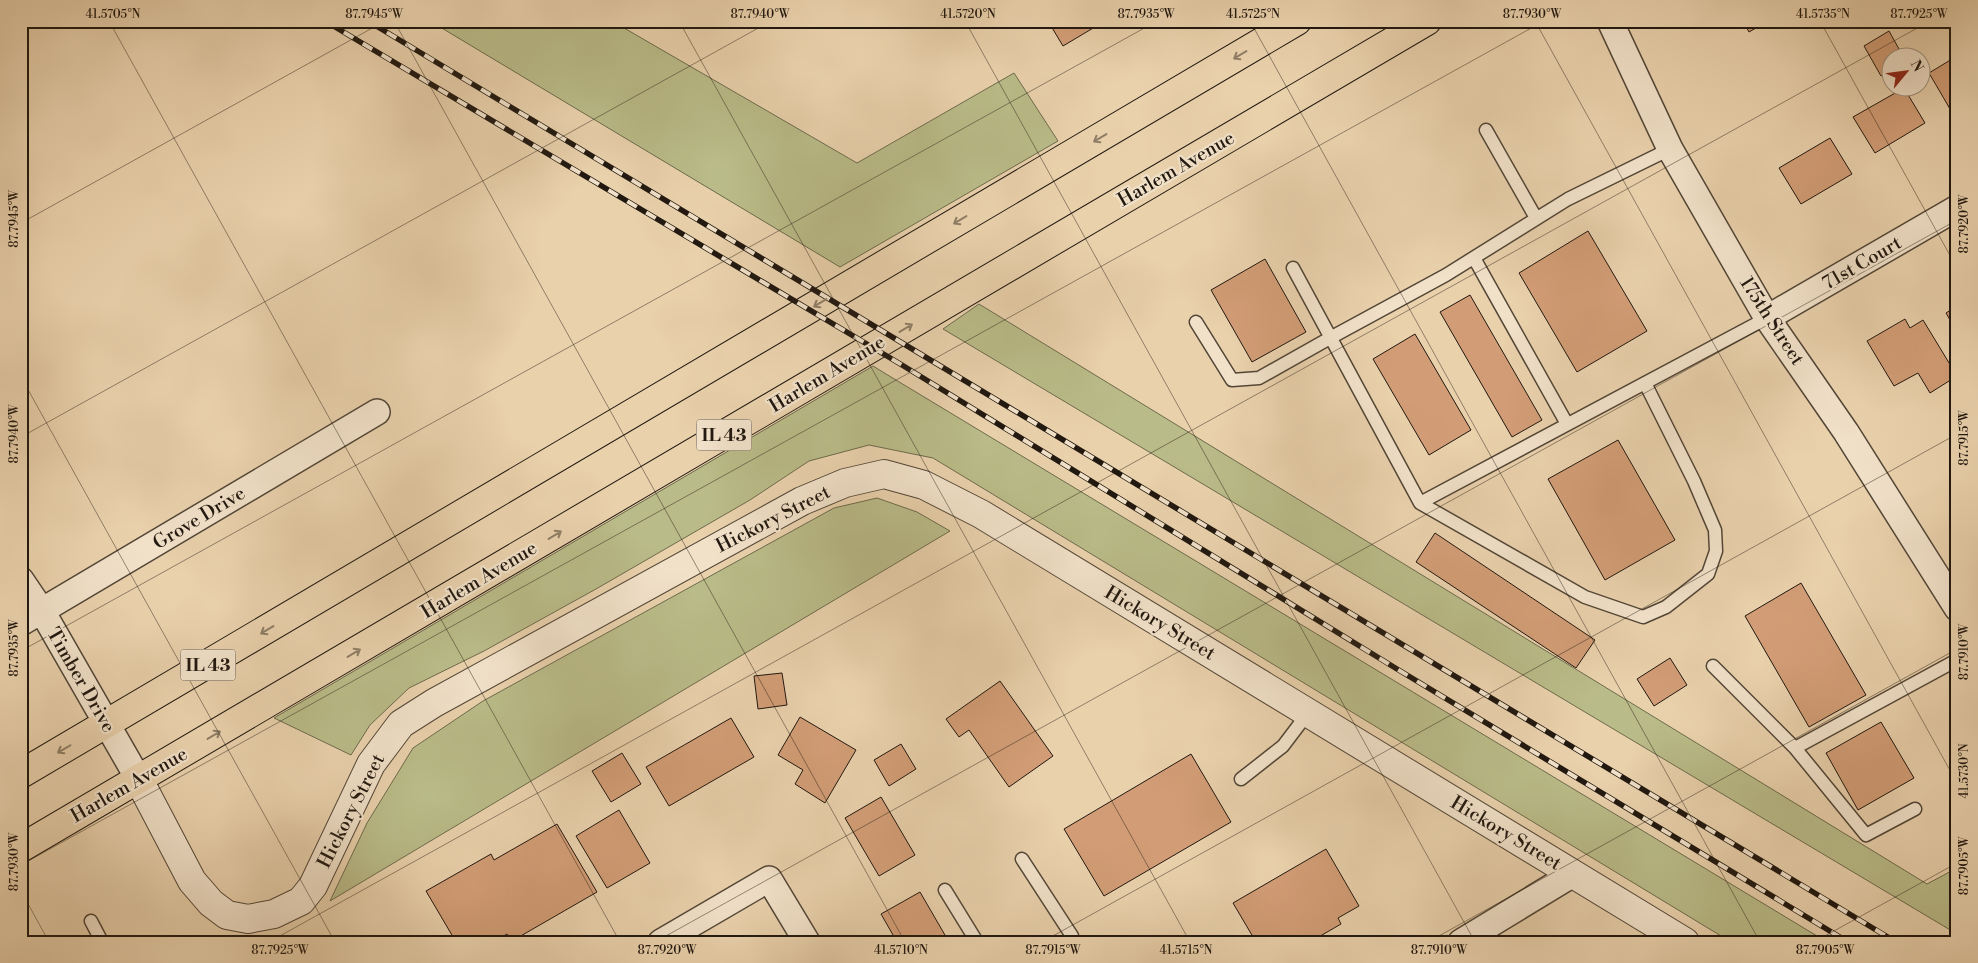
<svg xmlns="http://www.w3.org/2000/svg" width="1978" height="963" viewBox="0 0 1978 963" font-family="'Libre Bodoni',serif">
<rect width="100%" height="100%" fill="#e9d1ac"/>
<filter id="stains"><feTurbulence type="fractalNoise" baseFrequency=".004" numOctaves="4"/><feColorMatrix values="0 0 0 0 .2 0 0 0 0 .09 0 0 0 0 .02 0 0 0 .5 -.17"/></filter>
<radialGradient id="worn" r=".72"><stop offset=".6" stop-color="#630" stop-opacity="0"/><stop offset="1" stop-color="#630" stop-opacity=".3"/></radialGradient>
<path fill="#b9bb88" stroke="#6d6a4c" d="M430 21H612L857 163 1014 73 1058 141 840 267Z
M979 304 1927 884 1957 868V934L943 329Z
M873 366 886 374 1827 942H1731L933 458 869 445 809 461 750 500 596 589 484 651 409 688 370 725 351 755 274 718Z
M877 498 917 512 950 531 330 901 367 823 413 748 483 701 834 508Z"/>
<path fill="#d29d76" stroke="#211810" d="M1048 21H1105L1063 46Z
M1743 21H1768L1749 32Z
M1946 21H1957V27L1951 31Z
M1889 31 1904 58H1890V70L1881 76 1864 46Z
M1957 56V105L1950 109 1929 73Z
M1904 88 1925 123 1875 153 1853 117Z
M1830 138 1852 174 1801 204 1779 168Z
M1588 231 1647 331 1577 372 1519 273Z
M1265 259 1306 332 1252 362 1211 290Z
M1470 295 1542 420 1512 437 1440 312Z
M1957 306V332L1946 313Z
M1905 319 1910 328 1923 320 1957 376 1930 393 1918 373 1894 386 1867 341Z
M1415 334 1471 430 1429 455 1373 359Z
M1618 440 1675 540 1605 580 1548 479Z
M1435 533 1595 640 1576 668 1416 562Z
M1801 583 1866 695 1809 727 1745 616Z
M1670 658 1687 685 1654 706 1637 679Z
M782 673 787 705 758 709 754 676Z
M1000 681 1053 756 1009 787 969 730 959 737 946 719Z
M800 717 856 750 825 803 795 784 803 770 778 755Z
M731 718 754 757 669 806 646 767Z
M1881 722 1914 778 1858 810 1826 753Z
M901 744 916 769 889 786 874 760Z
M622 753 641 784 611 802 592 771Z
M1191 754 1231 822 1104 896 1064 829Z
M881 797 915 855 879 876 845 818Z
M619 810 650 863 607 888 576 836Z
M557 824 597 892 512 941 507 934 493 942H456L426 891 491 854 494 860Z
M1326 849 1359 906 1338 918 1341 924 1310 942H1256L1233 903Z
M920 892 949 942H897L881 914Z"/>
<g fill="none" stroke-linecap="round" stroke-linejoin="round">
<defs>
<path id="service" d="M1486 130 1536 218
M1474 258 1567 424
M1293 268 1420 503 1585 597 1643 617 1666 607 1708 574 1716 551 1715 530 1694 481 1645 383
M1196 322 1232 380 1259 378 1330 338 1446 275 1568 199 1670 149
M1420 503 1767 318
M1713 666 1795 748 1866 835 1915 809
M1795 748 1957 660
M1241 779 1283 746 1308 713
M1022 859 1072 936V942
M945 890 977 942
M91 921 102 942"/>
<path id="minor" d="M1610 21 1670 149 1767 318 1846 432 1957 608
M1767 318 1957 208
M21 580 42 611 139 780
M21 623 377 412
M661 942 769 879 807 942
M1461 942 1573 874"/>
<path id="tertiary" d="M139 780 192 881 211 903 227 915 248 919 274 914 301 901 313 886 371 764 401 724 434 703 802 501 845 483 884 474 924 485 981 514 1685 942"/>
<path id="primary" d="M21 774 1297 21
M21 848 1427 21"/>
</defs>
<use href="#service" stroke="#534637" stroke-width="15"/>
<use href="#minor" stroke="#534637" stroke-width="28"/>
<use href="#tertiary" stroke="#534637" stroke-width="30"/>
<use href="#primary" stroke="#211810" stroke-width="30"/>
<use href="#service" stroke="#f1e1c9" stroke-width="12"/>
<use href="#minor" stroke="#f1e1c9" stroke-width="25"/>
<use href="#tertiary" stroke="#f1e1c9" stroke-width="28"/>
<use href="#primary" stroke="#e9d1ac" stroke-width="28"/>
<defs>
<path id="rail" d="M325 21 902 365 1397 669 1848 942
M368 21 1896 942"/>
</defs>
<use href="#rail" stroke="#211810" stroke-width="5.5"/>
<use href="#rail" stroke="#f1e1c9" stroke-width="4" stroke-dasharray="11" stroke-linecap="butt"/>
</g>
<defs><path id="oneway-shaft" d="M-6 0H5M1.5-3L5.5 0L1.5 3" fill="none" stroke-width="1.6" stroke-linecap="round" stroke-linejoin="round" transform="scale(1.25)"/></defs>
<g stroke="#8f7e66">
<use href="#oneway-shaft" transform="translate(1240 55) rotate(149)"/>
<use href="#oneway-shaft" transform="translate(1100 138) rotate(149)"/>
<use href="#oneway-shaft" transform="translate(960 220) rotate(149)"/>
<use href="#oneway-shaft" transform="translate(820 303) rotate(149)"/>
<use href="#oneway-shaft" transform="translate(906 328) rotate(-31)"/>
<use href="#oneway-shaft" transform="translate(555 535) rotate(-31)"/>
<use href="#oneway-shaft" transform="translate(267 630) rotate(149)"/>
<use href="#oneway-shaft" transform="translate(354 653) rotate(-31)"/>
<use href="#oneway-shaft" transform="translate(214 735) rotate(-31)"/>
<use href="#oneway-shaft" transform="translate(64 749) rotate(150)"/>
</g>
<path fill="none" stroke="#211810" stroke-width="1" stroke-opacity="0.45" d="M109 21 620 942M394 21 905 942M679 21 1190 942M965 21 1475 942M1250 21 1760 942M1535 21 1957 783M1820 21 1957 268M21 223 385 21M21 377 335 942M21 437 771 21M21 651 1157 21M21 865 1544 21M21 891 49 942M269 942 1930 21M655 942 1957 220M1042 942 1957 434M1428 942 1957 649M1814 942 1957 863"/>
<g text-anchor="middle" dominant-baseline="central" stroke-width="4.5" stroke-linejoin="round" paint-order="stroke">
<g fill="#f1e1c9" stroke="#5f5448" stroke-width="1">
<rect x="696.5" y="419.5" width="55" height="31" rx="4"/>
<rect x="180.5" y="649.5" width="55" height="31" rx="4"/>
</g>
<g font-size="18" font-weight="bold" fill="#211810">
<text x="724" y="435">IL 43</text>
<text x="208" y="665">IL 43</text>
</g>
<g font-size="19" fill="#211810" stroke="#f1e1c9">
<text transform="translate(1176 169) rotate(-30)">Harlem Avenue</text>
<text transform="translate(1862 263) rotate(-30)">71st Court</text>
<text transform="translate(1772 321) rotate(57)">175th Street</text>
<text transform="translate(827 374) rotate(-31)">Harlem Avenue</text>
<text transform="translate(199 518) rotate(-31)">Grove Drive</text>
<text transform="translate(773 519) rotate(-27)">Hickory Street</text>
<text transform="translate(479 580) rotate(-31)">Harlem Avenue</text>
<text transform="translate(1160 623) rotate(31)">Hickory Street</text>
<text transform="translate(81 680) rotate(60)">Timber Drive</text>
<text transform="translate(129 785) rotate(-30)">Harlem Avenue</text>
<text transform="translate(351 811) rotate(-63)">Hickory Street</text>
<text transform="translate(1506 833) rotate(31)">Hickory Street</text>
</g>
</g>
<rect width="1978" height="963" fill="none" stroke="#e9d1ac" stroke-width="55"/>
<g transform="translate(1906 72) rotate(61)"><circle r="24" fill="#f1e1c9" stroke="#9e917f"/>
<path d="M0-4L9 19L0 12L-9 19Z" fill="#8f2418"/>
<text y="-8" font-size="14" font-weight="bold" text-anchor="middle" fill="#211810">N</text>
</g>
<rect x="28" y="28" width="1922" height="908" fill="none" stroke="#211810" stroke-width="2"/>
<g font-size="12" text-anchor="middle" fill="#211810">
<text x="113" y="18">41.5705°N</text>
<text x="374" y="18">87.7945°W</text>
<text x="760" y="18">87.7940°W</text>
<text x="968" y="18">41.5720°N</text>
<text x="1146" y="18">87.7935°W</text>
<text x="1253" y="18">41.5725°N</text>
<text x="1532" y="18">87.7930°W</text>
<text x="1823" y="18">41.5735°N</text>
<text x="1919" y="18">87.7925°W</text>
<text transform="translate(14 219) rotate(-90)" y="4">87.7945°W</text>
<text transform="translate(1964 224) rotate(-90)" y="4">87.7920°W</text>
<text transform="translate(14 434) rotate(-90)" y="4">87.7940°W</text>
<text transform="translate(1964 438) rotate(-90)" y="4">87.7915°W</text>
<text transform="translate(14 648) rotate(-90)" y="4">87.7935°W</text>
<text transform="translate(1964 652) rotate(-90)" y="4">87.7910°W</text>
<text transform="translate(1964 771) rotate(-90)" y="4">41.5730°N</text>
<text transform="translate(14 862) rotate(-90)" y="4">87.7930°W</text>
<text transform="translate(1964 866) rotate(-90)" y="4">87.7905°W</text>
<text x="280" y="954">87.7925°W</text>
<text x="667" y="954">87.7920°W</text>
<text x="901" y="954">41.5710°N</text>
<text x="1053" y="954">87.7915°W</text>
<text x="1186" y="954">41.5715°N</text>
<text x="1439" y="954">87.7910°W</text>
<text x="1825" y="954">87.7905°W</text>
</g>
<rect width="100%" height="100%" filter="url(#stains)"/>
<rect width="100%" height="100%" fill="url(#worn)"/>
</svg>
